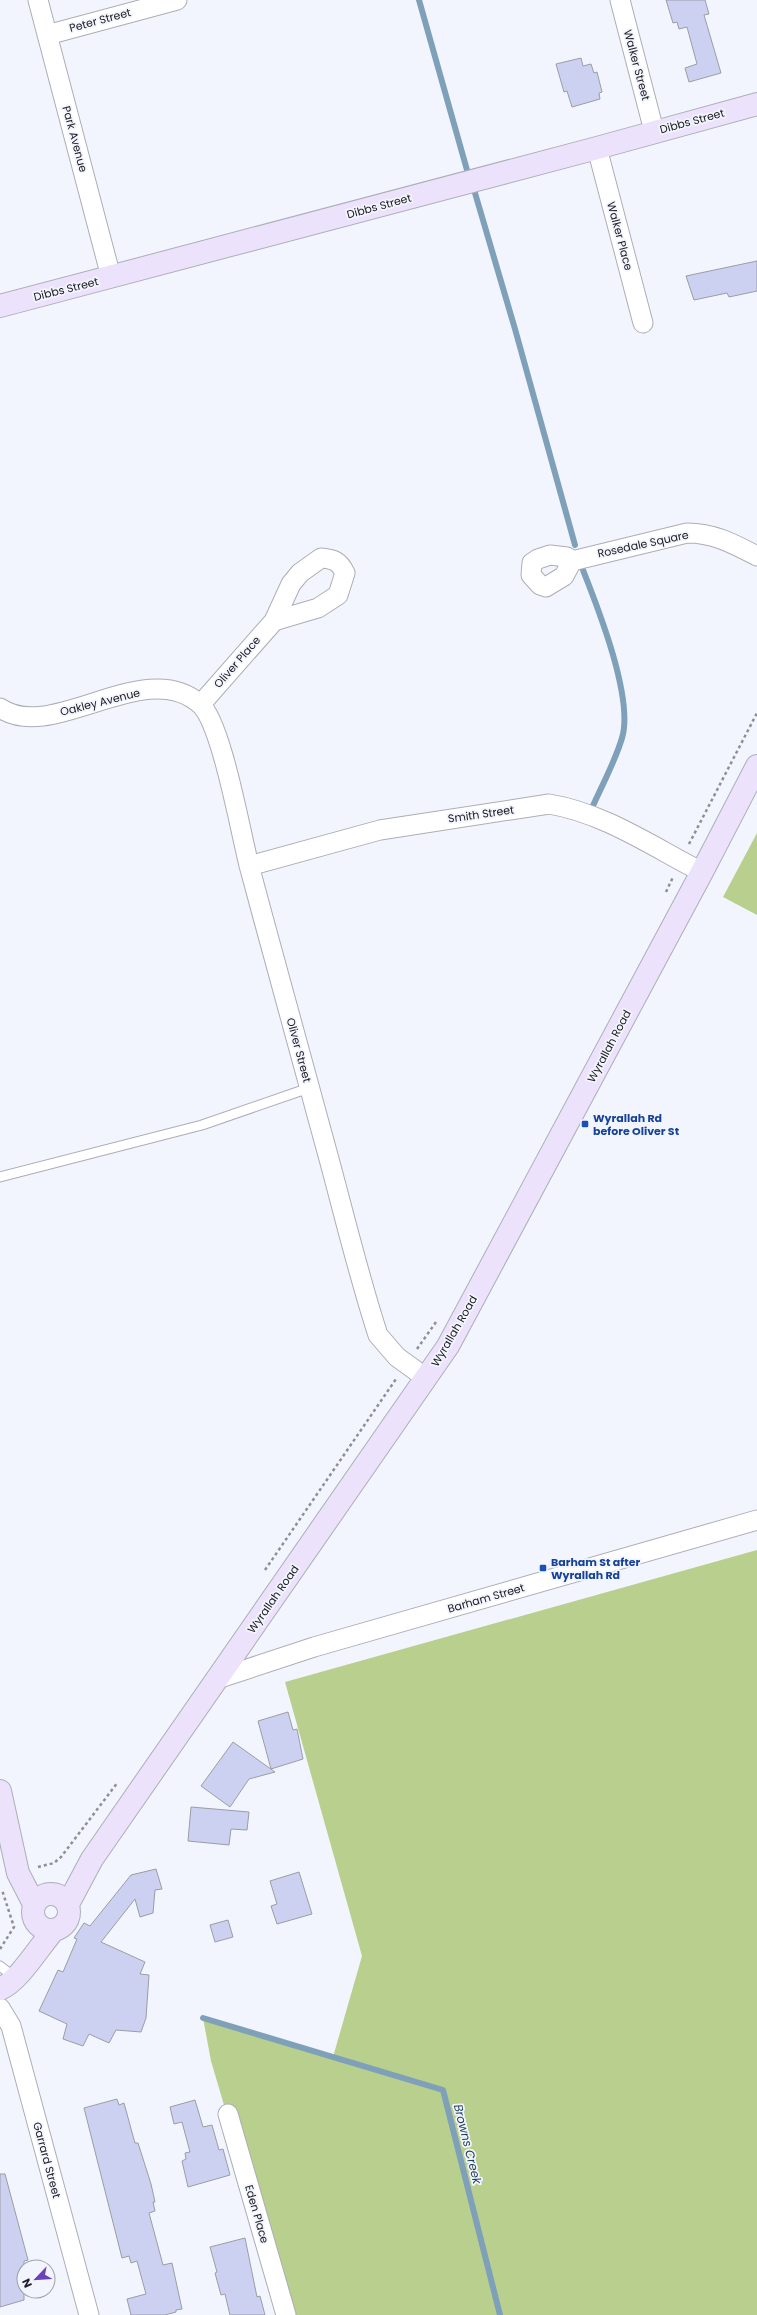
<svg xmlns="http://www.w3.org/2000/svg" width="757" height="2315" viewBox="0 0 757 2315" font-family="Poppins,sans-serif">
<rect width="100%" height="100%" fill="#f3f5fe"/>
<path fill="#b8cf8e" d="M757 833V915L723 897Z
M757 1550V2315H286L211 2061 203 2018 333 2057 362 1956 285 1682Z"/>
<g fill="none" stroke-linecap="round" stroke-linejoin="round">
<path stroke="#7fa0b9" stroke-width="6" d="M419 0 467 170
M475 193 515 329 575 545
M583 570C598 608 634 699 622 738 615 762 602 785 592 808
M203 2018 443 2090 500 2315"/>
</g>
<path fill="#ccd1f2" stroke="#9b9da5" d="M666 0H705L709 14 704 15 721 73 689 82 685 68 697 64 687 27 679 29 677 22 673 23Z
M581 58 583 66 591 64 594 73 597 72 602 92 599 93 600 99 572 107 567 91 564 92 556 64Z
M757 261V291L729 297 727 293 694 300 686 276Z
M288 1712 293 1730 297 1729 303 1759 271 1769 258 1721Z
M233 1742 275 1772 249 1779 230 1807 201 1786Z
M191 1807 249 1812 247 1830 231 1829 229 1845 188 1841Z
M156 1869 162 1889 155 1890 153 1913 140 1917 135 1899 101 1942 145 1962 140 1974 149 1975 146 2018 141 2032 116 2030 109 2043 89 2034 83 2046 63 2039 67 2024 39 2011 58 1970 63 1972 77 1939 74 1938 84 1923 90 1926 131 1875Z
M299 1872 312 1914 277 1924 271 1906 277 1904 270 1881Z
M228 1920 233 1937 215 1942 210 1925Z
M117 2099 119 2105 124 2103 133 2136 135 2143H138L151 2184 155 2202H153L155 2211 149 2213 163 2265 172 2263 182 2309 176 2310V2312L165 2315H131L127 2299 146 2294 137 2261 131 2263 129 2256 122 2258 84 2108Z
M195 2100 203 2127 212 2125 219 2150 223 2149 230 2175 188 2187 182 2161 186 2159 185 2153 190 2152 182 2122 174 2124 170 2107Z
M0 2174H5L28 2260 24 2261V2300L0 2307Z
M245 2238 257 2297 260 2296 265 2315H230L225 2294 221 2295 215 2273 217 2272 210 2247Z"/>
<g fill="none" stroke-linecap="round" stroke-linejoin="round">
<defs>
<path id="lane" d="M0 1177 202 1125 309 1088
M0 1966 9 1973"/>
<path id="street" d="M38 0 111 277
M620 0 654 131
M47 35 177 0
M597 148 643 323
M550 555 567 557 572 561 564 576 546 587 540 585 531 575 532 563 538 559Z
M572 561 687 533C714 533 734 544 757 556
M201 704 274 621 291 584 300 573 321 558C334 559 339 561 345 573L338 595 318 608 274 621
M0 708C52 744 145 655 200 704 222 723 241 836 250 869 276 966 303 1063 329 1159 345 1218 359 1277 378 1335L397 1357 426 1378
M249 866 380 830 549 804C604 813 653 847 702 872
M217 1679 314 1647 757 1520
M0 2008 11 2026 89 2315
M228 2114 286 2315"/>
<path id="secondary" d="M0 306 597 148 757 104
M0 1791 18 1873 34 1904
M33 1912a18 18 0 1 1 36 0a18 18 0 1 1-36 0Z
M68 1904 92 1859 448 1346 702 872 757 766
M0 1989C19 1981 39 1947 53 1931"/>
</defs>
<use href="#lane" stroke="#acaeb7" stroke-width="11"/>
<use href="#street" stroke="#acaeb7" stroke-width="21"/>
<use href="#secondary" stroke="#acaeb7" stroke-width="24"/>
<path stroke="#8e8f96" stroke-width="2.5" stroke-dasharray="3 3" stroke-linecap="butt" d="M689 844 757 713
M666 892 673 877
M417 1349 436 1322
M265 1570 396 1379
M38 1867 54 1863 61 1857 118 1782
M0 1949 14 1927 2 1890"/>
<use href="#lane" stroke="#fff" stroke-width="9"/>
<use href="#street" stroke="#fff" stroke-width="19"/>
<use href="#secondary" stroke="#ece2fb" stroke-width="22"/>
</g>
<g fill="#1a4fb4" stroke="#f3f5fe" stroke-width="1.5">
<rect x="581" y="1120" width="8" height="8" rx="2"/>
<rect x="539" y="1564" width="8" height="8" rx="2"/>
</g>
<g text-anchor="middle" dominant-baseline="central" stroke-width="3.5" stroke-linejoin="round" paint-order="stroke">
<g font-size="11" fill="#202024" stroke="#f3f5fe">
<text transform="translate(100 20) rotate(-15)">Peter Street</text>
<text transform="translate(637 65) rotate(75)">Walker Street</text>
<text transform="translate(692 121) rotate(-15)">Dibbs Street</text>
<text transform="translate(75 139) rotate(75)">Park Avenue</text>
<text transform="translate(379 206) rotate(-15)">Dibbs Street</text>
<text transform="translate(620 236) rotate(75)">Walker Place</text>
<text transform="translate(66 289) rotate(-14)">Dibbs Street</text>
<text transform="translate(643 544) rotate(-12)">Rosedale Square</text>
<text transform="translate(237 662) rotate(-49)">Oliver Place</text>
<text transform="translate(100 702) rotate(-14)">Oakley Avenue</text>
<text transform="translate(481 814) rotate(-8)">Smith Street</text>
<text transform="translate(609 1046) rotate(-62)">Wyrallah Road</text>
<text transform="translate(299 1050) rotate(75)">Oliver Street</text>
<text transform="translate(454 1331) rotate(-60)">Wyrallah Road</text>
<text transform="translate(486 1598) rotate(-16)">Barham Street</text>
<text transform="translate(273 1599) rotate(-55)">Wyrallah Road</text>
<text transform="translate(47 2160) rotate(75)">Garrard Street</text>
<text transform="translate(257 2214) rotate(74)">Eden Place</text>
</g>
<g font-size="11" font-weight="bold" fill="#164399" stroke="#f3f5fe" text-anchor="start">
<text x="593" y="1118">Wyrallah Rd<tspan x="593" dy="13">before Oliver St</tspan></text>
<text x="551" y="1562">Barham St after<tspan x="551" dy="13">Wyrallah Rd</tspan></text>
</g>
<g font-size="12" font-style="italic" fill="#193d54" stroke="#f3f5fe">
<text transform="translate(468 2144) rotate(76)">Browns Creek</text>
</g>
</g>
<g transform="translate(36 2279) rotate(245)"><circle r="19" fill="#f3f5fe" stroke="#9fa0a7"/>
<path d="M0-3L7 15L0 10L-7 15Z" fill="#6a43bc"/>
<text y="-6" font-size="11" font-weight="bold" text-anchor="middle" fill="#202024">N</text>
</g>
</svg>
